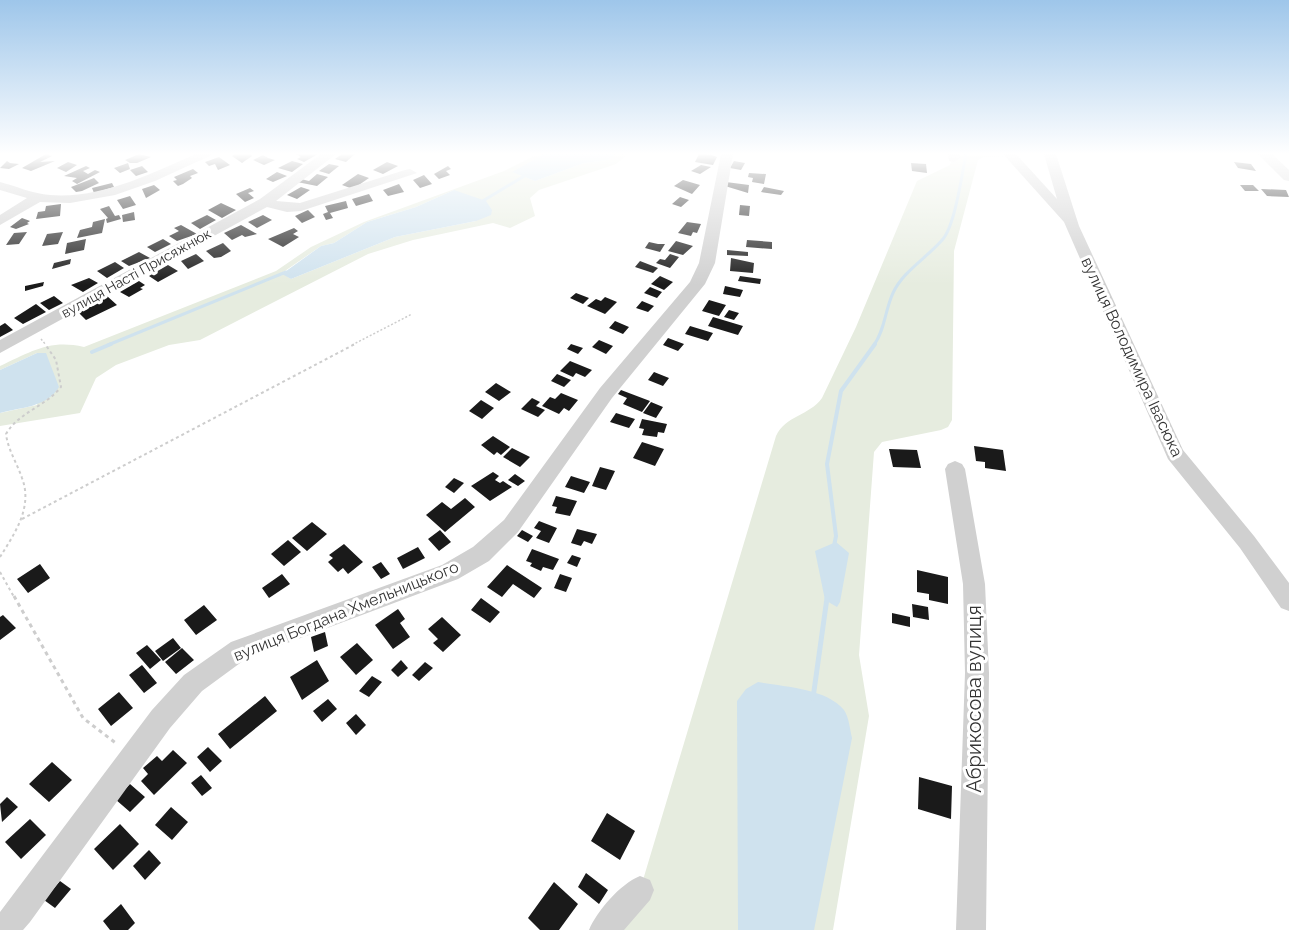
<svg xmlns="http://www.w3.org/2000/svg" width="1289" height="930" viewBox="0 0 1289 930" font-family="Raleway,sans-serif">
<rect width="100%" height="100%" fill="#fff"/>
<path fill="#e6ecdf" fill-rule="evenodd" d="M538 154H544L513 172 535 181 584 163 608 160 616 154H628L616 164 539 190 530 198 535 216 510 228 493 223 413 240 368 254 200 340 169 345 116 365 96 378 80 413 0 426V413L37 405V353L0 370V366C31 352 49 339 84 347L276 271 311 247 364 222 504 171ZM454 190 476 221 395 237 291 279 282 273 321 246 334 243 367 222 416 207Z
M954 154 1010 156 984 157 978 160 954 251 952 420 948 427 941 430 882 442 874 452 859 655 869 716 833 930H605L640 890 776 436C786 415 809 416 822 398L856 327 917 181 950 165Z"/>
<path fill="#cfe2ee" d="M544 154H616L608 160 584 163 535 181 512 172Z
M454 190 486 201 492 210 491 215 476 221 395 237 291 279 282 274 321 246 334 243 367 222 416 207Z
M37 353H46L59 387C46 408 21 407 0 413V370Z
M836 542 849 553 840 602 837 607 825 600 815 551Z
M758 682C784 687 826 688 844 710 849 717 850 730 852 738L814 930H738L737 701 746 689Z"/>
<g fill="none" stroke-linecap="round" stroke-linejoin="round">
<path stroke="#cfe2ee" stroke-width="3" d="M481 202 526 175
M108 345 286 272
M874 345C885 330 885 310 893 293 903 271 928 257 943 239 955 225 962 174 966 154"/>
<path stroke="#cfe2ee" stroke-width="4" d="M92 352 111 344
M834 546 836 536 827 464 841 391 875 344"/>
<path stroke="#cfe2ee" stroke-width="5" d="M813 698 827 598"/>
</g>
<path fill="#1a1a1a" d="M46 154 52 156 40 162 55 161 31 171 22 168Z
M139 154 151 157 137 163H130L125 160Z
M235 154H250L252 156 242 163 232 156Z
M296 154H318L304 162 297 159 301 157Z
M342 154H355L346 162 335 159Z
M699 154 712 155 717 157 713 165 695 162Z
M263 155 268 158 275 160 264 165 253 160Z
M219 157 230 165 218 170 215 164 209 166 205 162Z
M7 161 10 163 19 164 9 169 0 168Z
M292 161 303 164 292 172 278 168Z
M734 161 745 163 741 170 730 168Z
M68 162 77 165 66 172 57 168Z
M387 162 398 166 383 174 373 170Z
M1234 162 1251 164 1256 171 1238 168Z
M128 163 130 169 120 173 114 168Z
M911 163 926 164 927 173 912 171Z
M329 164 339 166 329 174 319 171Z
M701 165 711 167 700 174 691 171Z
M86 166 90 168 83 171 88 174 95 170 100 172 77 184 72 181 77 178 64 176Z
M142 166 148 172 136 176 130 170Z
M448 166 451 169 446 171 450 175 439 179 434 174Z
M193 169 198 173 190 176 192 178 183 184 178 186 173 181 177 180 174 177Z
M277 172 287 176 273 182 266 179Z
M749 173 766 174 764 184 752 182 753 178 748 177Z
M317 174 328 177 317 186 297 182 301 179 309 181Z
M358 174 369 178 353 189 342 185Z
M424 175 432 184 420 188 413 180Z
M94 178 99 183 82 191 76 192 71 187Z
M683 180 700 185 692 194 674 186Z
M726 182 749 185 748 193 725 186Z
M112 183 114 187 94 193 92 188Z
M399 184 404 192 388 196 383 190Z
M154 185 160 190 146 198 142 189Z
M1240 185H1253L1259 191H1245Z
M301 187 310 190 297 199 287 195Z
M764 187 784 191 781 195 761 192Z
M250 188 254 191 248 193 254 198 245 202 236 194Z
M1261 189 1286 190 1289 197 1267 196Z
M369 194 373 201 356 206 352 199Z
M130 196 136 205 123 209 117 200Z
M680 197 689 200 681 207 672 204Z
M346 201 348 208 330 213 333 218 326 220 323 214 328 212 325 206Z
M221 203 236 210 222 218 208 210Z
M61 204 60 216 36 219 38 212 45 211 46 206Z
M740 205 750 206 749 216 739 215Z
M109 206 115 216 119 215 121 219 107 223 106 219 108 218 100 209Z
M308 210 315 217 302 223 295 216Z
M134 212 135 220 123 222 122 215Z
M207 215 216 220 200 229 191 223Z
M263 215 272 220 257 228 248 222Z
M22 218 30 221 27 223 29 224 16 229 10 227Z
M105 219 102 233 77 238 80 230 92 227 93 222Z
M687 222 701 224 697 233 693 232 691 236 678 233Z
M181 225 197 234 177 241 169 236 179 231 174 228Z
M241 225 257 234 245 237 242 235 232 240 224 233Z
M294 228 298 231 293 234 299 237 283 247 268 239Z
M27 232 19 244 6 245 14 233Z
M63 232 58 244 42 246 47 234Z
M86 239 84 250 65 254 67 243Z
M163 239 171 244 155 252 147 247Z
M747 240 772 242V249L746 247Z
M676 241 693 246 683 255 668 251Z
M649 242 658 244H665L660 252 645 248Z
M223 243 231 251 221 257 214 258 206 251Z
M727 250 748 252V256L727 255Z
M139 252 150 258 129 266 121 261Z
M196 254 204 261 188 269 181 261Z
M670 254 679 257 670 268 656 263 660 259 665 260Z
M731 258 754 263 753 273 730 271Z
M71 259 70 264 52 269 54 263Z
M640 261 658 268 653 273 635 267Z
M115 262 124 268 107 278 97 271Z
M168 265 178 271 158 282 149 276Z
M660 276 673 282 664 290 651 284Z
M740 276 761 279 760 284 738 281Z
M89 278 98 283 83 292 71 285Z
M139 281 145 285 140 288 143 289 129 297 120 292Z
M44 282 43 286 25 291V286Z
M725 286 743 290 740 297 723 294Z
M650 287 662 292 657 298 644 293Z
M576 293 589 298 583 304 570 298Z
M54 296 63 303 49 310 40 303Z
M107 296 117 305 86 320 77 311 97 303 96 302Z
M605 297 617 302 605 314 587 306 596 299 601 301Z
M709 300 726 305 719 316 702 311Z
M642 301 654 306 648 312 636 308Z
M36 304 46 312 23 324 14 318Z
M729 310 739 313 734 320 724 317Z
M713 317 743 326 738 335 708 326Z
M615 321 629 327 623 334 609 328Z
M5 323 13 330 0 337V326Z
M690 326 713 333 708 341 685 334Z
M668 338 684 344 678 351 663 345Z
M599 340 613 346 606 354 592 347Z
M571 344 583 348 578 354 567 349Z
M570 361 592 370 585 377 576 373 573 377 560 371Z
M654 372 669 378 663 386 648 380Z
M557 374 571 380 564 387 551 381Z
M496 383 511 392 499 401 485 392Z
M621 390 650 401 642 412 623 404 627 398 618 394Z
M561 393 578 400 569 411 564 408 559 414 542 406 550 397 555 399Z
M532 398 540 402 536 406 545 410 538 417 521 409Z
M481 400 494 408 482 419 469 411Z
M651 402 663 407 656 418 643 413Z
M616 413 635 419 629 428 610 422Z
M642 419 667 424 664 433 658 432 657 437 642 435 644 429 639 428Z
M493 436 510 447 501 455 497 452 494 455 481 445Z
M642 442 664 449 655 466 633 458Z
M974 446 1003 450 1006 471 985 468V462L976 461Z
M512 448 530 457 520 467 503 457Z
M889 449 917 450 921 468 893 467Z
M600 467 615 471 606 490 592 486Z
M493 472 499 476 495 480 500 483 503 481 512 487 490 501 471 486Z
M515 474 525 481 518 486 508 480Z
M571 476 590 482 584 493 565 487Z
M454 478 464 483 454 493 445 487Z
M556 496 577 501 570 516 555 513 557 507 552 506Z
M465 498 475 507 445 532 426 515 442 502 451 509Z
M539 521 557 528 549 543 536 538 541 531 534 528Z
M312 522 327 534 307 551 292 538Z
M577 529 597 534 592 544 584 541 581 546 571 543Z
M440 530 451 542 439 551 428 539Z
M522 530 533 536 528 542 517 536Z
M288 540 301 552 284 566 271 554Z
M344 544 363 562 348 574 343 568 338 572 328 562 333 558 329 555Z
M418 547 425 558 403 569 397 558Z
M532 549 559 559 553 570 543 567 541 571 530 566 532 563 526 561Z
M572 555 581 558 577 567 567 563Z
M381 562 390 574 381 579 372 567Z
M40 564 50 578 28 593 17 579Z
M507 565 542 588 534 598 513 584 502 597 487 587Z
M917 570 948 577V604L929 600V594L917 592Z
M282 574 290 584 269 598 262 588Z
M560 574 572 578 566 592 554 588Z
M481 598 500 612 490 623 471 610Z
M912 604 928 607 929 620 913 617Z
M204 605 217 620 196 635 184 620Z
M398 609 405 619 400 623 410 637 393 649 375 625Z
M892 613 910 617V627L892 623Z
M3 615 16 628 0 640V617Z
M442 617 461 635 443 652 433 643 438 639 428 629Z
M325 632 328 646 314 652 311 637Z
M173 638 181 648 163 661 155 651Z
M357 643 373 660 356 675 340 657Z
M147 645 161 660 150 669 136 653Z
M182 648 194 660 176 674 165 662Z
M317 660 329 681 302 700 290 677Z
M401 660 408 668 398 677 391 670Z
M425 662 433 668 419 681 412 675Z
M142 665 157 683 144 693 129 675Z
M372 676 382 682 369 697 359 691Z
M119 692 133 708 111 726 98 709Z
M265 696 277 711 230 749 218 734Z
M328 699 337 709 322 722 313 711Z
M356 714 366 725 356 735 346 723Z
M208 747 222 761 210 772 197 757Z
M173 750 187 763 154 795 141 781 148 774 143 768 157 756 162 761Z
M52 762 72 780 49 802 29 784Z
M201 775 212 788 202 796 191 783Z
M919 777 952 786 951 819 918 809Z
M130 784 145 797 130 812 115 799Z
M7 797 18 807 2 822 0 804Z
M171 807 188 822 172 840 155 825Z
M607 813 635 831 620 860 591 841Z
M30 819 46 835 21 859 5 842Z
M120 824 139 844 113 870 94 849Z
M149 850 161 863 145 880 133 866Z
M586 873 608 890 599 904 578 887Z
M60 881 71 889 55 908 44 900Z
M554 882 578 904 559 930H540L528 918Z
M121 904 135 923 128 930H110L103 921Z"/>
<g fill="none" stroke-linecap="round" stroke-linejoin="round">
<path stroke="#cdcdcd" stroke-width="1.5" stroke-dasharray="2 2" stroke-linecap="butt" d="M41 339 46 345
M352 345 412 314"/>
<path stroke="#cdcdcd" stroke-width="2" stroke-dasharray="3 3" stroke-linecap="butt" d="M22 519 355 344
M0 557C15 533 33 507 22 478 17 463 8 450 6 434 19 412 45 407 61 387L56 360 45 344
M0 572 14 597"/>
<path stroke="#cdcdcd" stroke-width="3" stroke-dasharray="4 4" stroke-linecap="butt" d="M14 596 83 718 117 744"/>
<path fill="#d0d0d0" fill-rule="evenodd" d="M196 154H214L155 181 115 195 70 203 40 202 0 225V215L27 198 0 190V182C16 186 33 194 50 195 101 199 150 174 196 154Z
M321 154H336L276 201 300 203 405 170 410 169 417 173 301 211 287 212 267 207 0 353V340L260 199Z
M721 154H733L715 263 705 284 612 398 518 532 489 561 458 579 247 658 202 691 170 728 30 922 23 930H0V912L152 710 184 675 231 642 442 565 473 547 504 520 600 388 690 282 699 263Z
M948 154H960V158L954 162 949 161Z
M1003 154H1016L1057 199 1044 154H1056L1079 226 1183 450 1254 536 1289 583V611L1281 608 1240 548 1168 459 1064 222Z
M1258 154H1272L1289 170V181L1284 180Z
M955 461 962 464 965 469 985 584 989 673 986 930H956L965 673 963 584 945 469 948 464Z
M640 876 650 880 654 890 650 900 624 930H589C597 911 620 884 640 876Z"/>
</g>
<linearGradient id="sky" x2="0" y2="1"><stop stop-color="#9ec6ea"/><stop offset="0.54" stop-color="#fff"/><stop offset="1" stop-color="#fff" stop-opacity="0"/></linearGradient>
<rect width="1289" height="285" fill="url(#sky)"/>
<g text-anchor="middle" dominant-baseline="central" stroke-width="6" stroke-linejoin="round" paint-order="stroke">
<g font-size="14" fill="#333" stroke="#fff">
<text transform="translate(136 273) rotate(-29)">вулиця Насті Присяжнюк</text>
</g>
<g font-size="16" fill="#333" stroke="#fff">
<text transform="translate(1132 357) rotate(65)">вулиця Володимира Івасюка</text>
<text transform="translate(346 611) rotate(-22)">вулиця Богдана Хмельницького</text>
</g>
<g font-size="20" fill="#333" stroke="#fff">
<text transform="translate(974 699) rotate(-90)">Абрикосова вулиця</text>
</g>
</g>
</svg>
